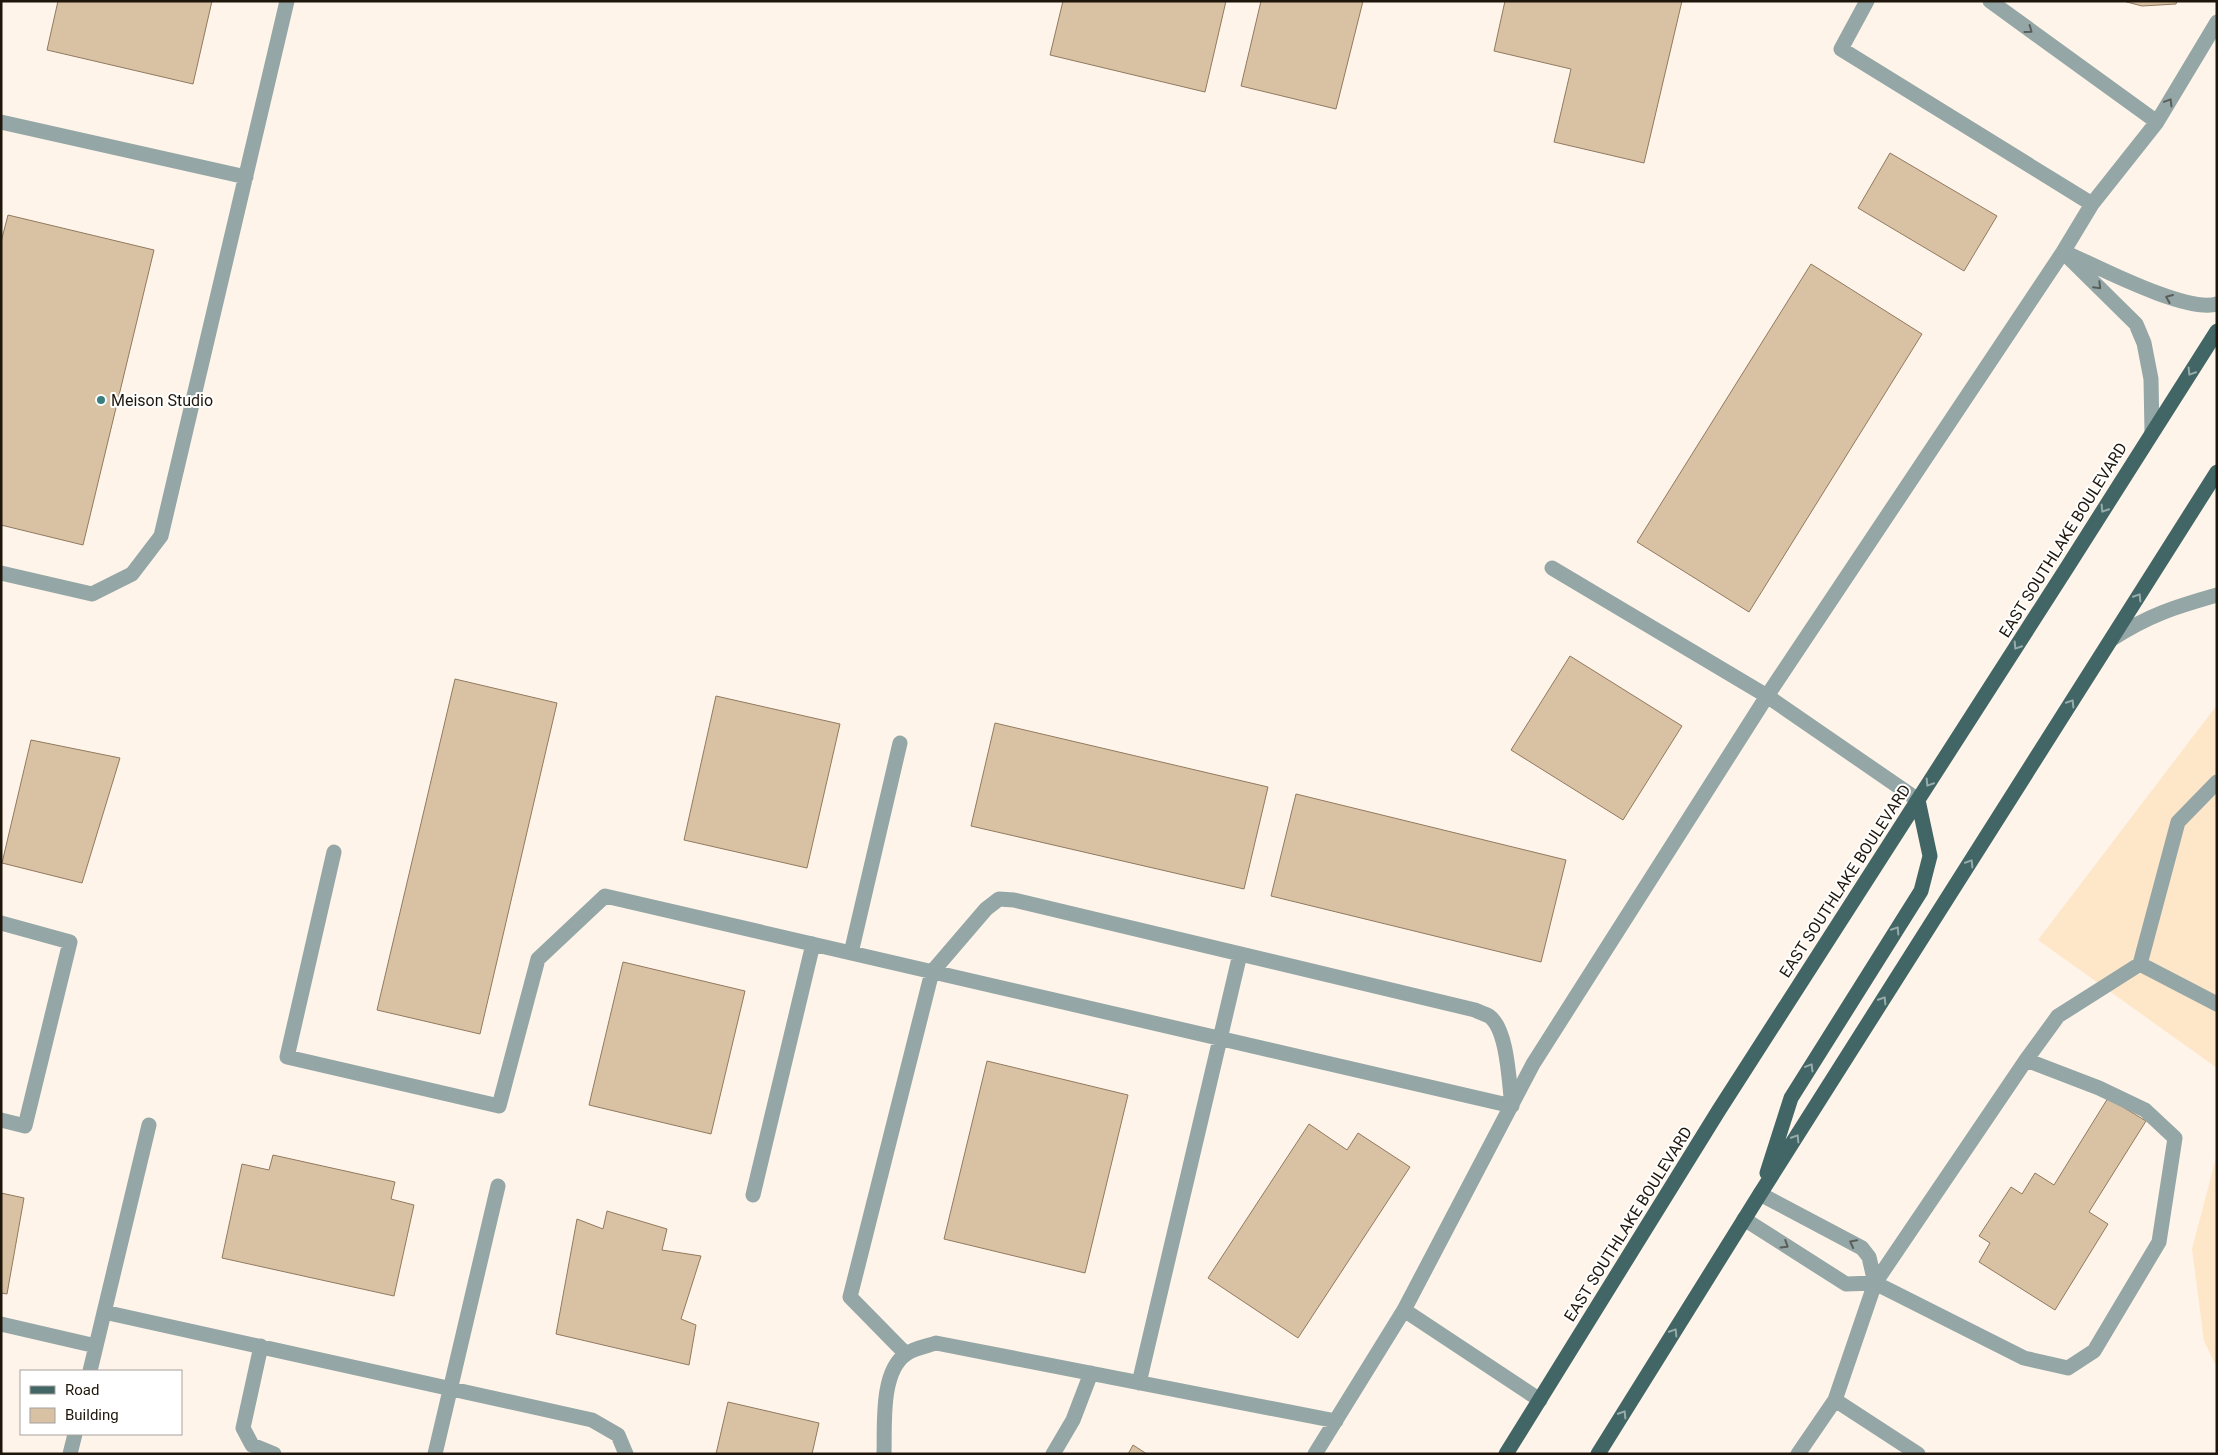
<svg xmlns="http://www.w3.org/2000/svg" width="2218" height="1455" viewBox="0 0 2218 1455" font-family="Roboto,sans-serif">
<rect width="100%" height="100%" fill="#fff4e9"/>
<path fill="#fee6c9" d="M2217 705V1068L2038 940Z
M2217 1154V1368L2204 1341 2192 1249Z"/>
<path fill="#d9c1a4" stroke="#917a5f" d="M58 1H212L193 84 47 50Z
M1063 1H1226L1205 92 1050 55Z
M1261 1H1363L1336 109 1241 86Z
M1505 1H1682L1644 163 1554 142 1571 69 1494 51Z
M2123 1H2177L2176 4 2142 6Z
M1890 153 1997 216 1964 271 1858 208Z
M8 215 154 250 83 545 1 525V242Z
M1811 264 1922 334 1749 612 1637 542Z
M1570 656 1682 726 1623 820 1511 750Z
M455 679 557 703 480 1034 377 1010Z
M716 696 840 724 807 868 684 840Z
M995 723 1268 787 1244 889 971 826Z
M31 740 120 758 82 883 2 863Z
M1296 794 1566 860 1541 962 1271 896Z
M623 962 745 991 711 1134 589 1105Z
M987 1061 1128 1095 1085 1273 944 1239Z
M2108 1098 2146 1121 2089 1212 2108 1224 2055 1310 1979 1262 1990 1243 1979 1236 2011 1187 2022 1194 2035 1173 2054 1185Z
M1309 1124 1347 1150 1358 1133 1410 1167 1298 1338 1208 1278Z
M273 1155 395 1182 391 1199 414 1205 394 1296 222 1258 242 1164 269 1170Z
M1 1193 24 1198 7 1294 1 1293Z
M607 1211 667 1229 662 1250 701 1256 681 1319 696 1325 689 1365 556 1334 577 1219 603 1229Z
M728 1402 819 1423 812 1454H716Z
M1133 1445 1147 1454H1128Z"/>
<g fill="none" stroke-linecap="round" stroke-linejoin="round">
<path stroke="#94a7a6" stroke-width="15" d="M1990 1 2157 122 2217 22
M1 122 246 177
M2092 204 2157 122
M2063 252 2136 324 2144 343 2151 379 2152 432
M2071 255C2102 269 2187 313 2217 304
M1552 568 1767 696 1918 800
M1 573 92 594 132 574 161 536 287 1
M2112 639C2149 615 2175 607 2217 595
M334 852 287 1057 499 1106 538 959 605 896 1512 1106C1509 1084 1508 1029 1489 1016 1485 1014 1479 1012 1475 1010L1014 900 999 899 986 909 932 972 850 1297 906 1354
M1 923 70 942 25 1126 1 1120
M851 953 900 743
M2140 964 2217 1004
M1760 1194 1862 1248 1869 1257 1875 1283
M753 1195 813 944
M1744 1219 1846 1284 1875 1283 2024 1358 2068 1368 2094 1351 2159 1242 2175 1138 2145 1110 2099 1088 2026 1060
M1404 1310 1540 1400
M104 1312 592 1420 618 1435 626 1454
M1 1324 96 1346
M261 1346 243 1428 252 1445 274 1454
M90 1371 149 1125
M1139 1383 1240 954
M1835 1400 1918 1454
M70 1454 75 1434
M435 1454 498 1186
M884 1454C885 1426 880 1372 906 1354 914 1348 927 1346 936 1343L1336 1421
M1053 1454 1073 1420 1091 1373
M1315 1454 1404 1310 1533 1064 1767 696 2063 252 2092 204 1841 49 1867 1
M1798 1454 1835 1400 1875 1283 2026 1060 2058 1016 2140 964 2178 822 2217 782"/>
<path stroke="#426665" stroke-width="15" d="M1767 1173 1791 1098 1921 891 1930 856 1918 800
M1506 1454 1719 1110 2068 566 2217 331
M1598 1454 1760 1194 2217 472"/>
</g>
<defs><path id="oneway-chevron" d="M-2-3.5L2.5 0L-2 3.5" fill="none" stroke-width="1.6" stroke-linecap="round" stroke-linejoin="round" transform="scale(1.25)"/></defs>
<g stroke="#595e58">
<use href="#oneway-chevron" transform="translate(2029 30) rotate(36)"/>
<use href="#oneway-chevron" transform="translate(2169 102) rotate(-59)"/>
<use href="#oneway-chevron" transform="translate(2098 286) rotate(45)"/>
<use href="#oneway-chevron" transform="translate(2169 298) rotate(-157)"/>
<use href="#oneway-chevron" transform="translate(1853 1243) rotate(-152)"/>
<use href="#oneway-chevron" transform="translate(1785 1245) rotate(32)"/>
</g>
<g stroke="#97abaa">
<use href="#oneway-chevron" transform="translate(2191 372) rotate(122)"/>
<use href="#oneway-chevron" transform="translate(2104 509) rotate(122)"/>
<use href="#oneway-chevron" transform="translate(2138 597) rotate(-58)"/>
<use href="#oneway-chevron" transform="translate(2017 646) rotate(123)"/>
<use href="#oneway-chevron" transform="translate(2071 703) rotate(-58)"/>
<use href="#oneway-chevron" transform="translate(1929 783) rotate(123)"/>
<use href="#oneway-chevron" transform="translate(1970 863) rotate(-58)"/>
<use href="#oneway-chevron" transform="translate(1896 930) rotate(-57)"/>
<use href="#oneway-chevron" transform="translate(1883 1000) rotate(-58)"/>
<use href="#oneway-chevron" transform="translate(1810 1067) rotate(-59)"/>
<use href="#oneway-chevron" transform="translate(1796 1138) rotate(-58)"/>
<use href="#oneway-chevron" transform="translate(1674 1332) rotate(-58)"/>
<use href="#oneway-chevron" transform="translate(1623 1414) rotate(-58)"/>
</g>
<circle fill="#38807f" stroke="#fff" stroke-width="2" cx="101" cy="400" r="5"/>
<g text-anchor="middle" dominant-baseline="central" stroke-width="4" stroke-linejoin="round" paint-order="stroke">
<g font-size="16" fill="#1e160b" stroke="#fff" text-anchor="start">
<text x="111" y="400">Meison Studio</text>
</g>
<g font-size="16" fill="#1e160b" stroke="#fff">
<text transform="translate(2063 540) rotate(-58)">EAST SOUTHLAKE BOULEVARD</text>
<text transform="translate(1845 881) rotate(-57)">EAST SOUTHLAKE BOULEVARD</text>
<text transform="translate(1628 1224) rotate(-58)">EAST SOUTHLAKE BOULEVARD</text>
</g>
</g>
<rect width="2218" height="1455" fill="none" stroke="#1e160b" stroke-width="5"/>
<rect x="20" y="1370" width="162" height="65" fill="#ffffff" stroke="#a5a29d"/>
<rect x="30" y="1386" width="25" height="8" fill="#426665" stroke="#a5a29d"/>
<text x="65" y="1395" font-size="15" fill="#1e160b">Road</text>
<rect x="30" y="1408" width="25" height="15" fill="#d9c1a4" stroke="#a5a29d"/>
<text x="65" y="1420" font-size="15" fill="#1e160b">Building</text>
</svg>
